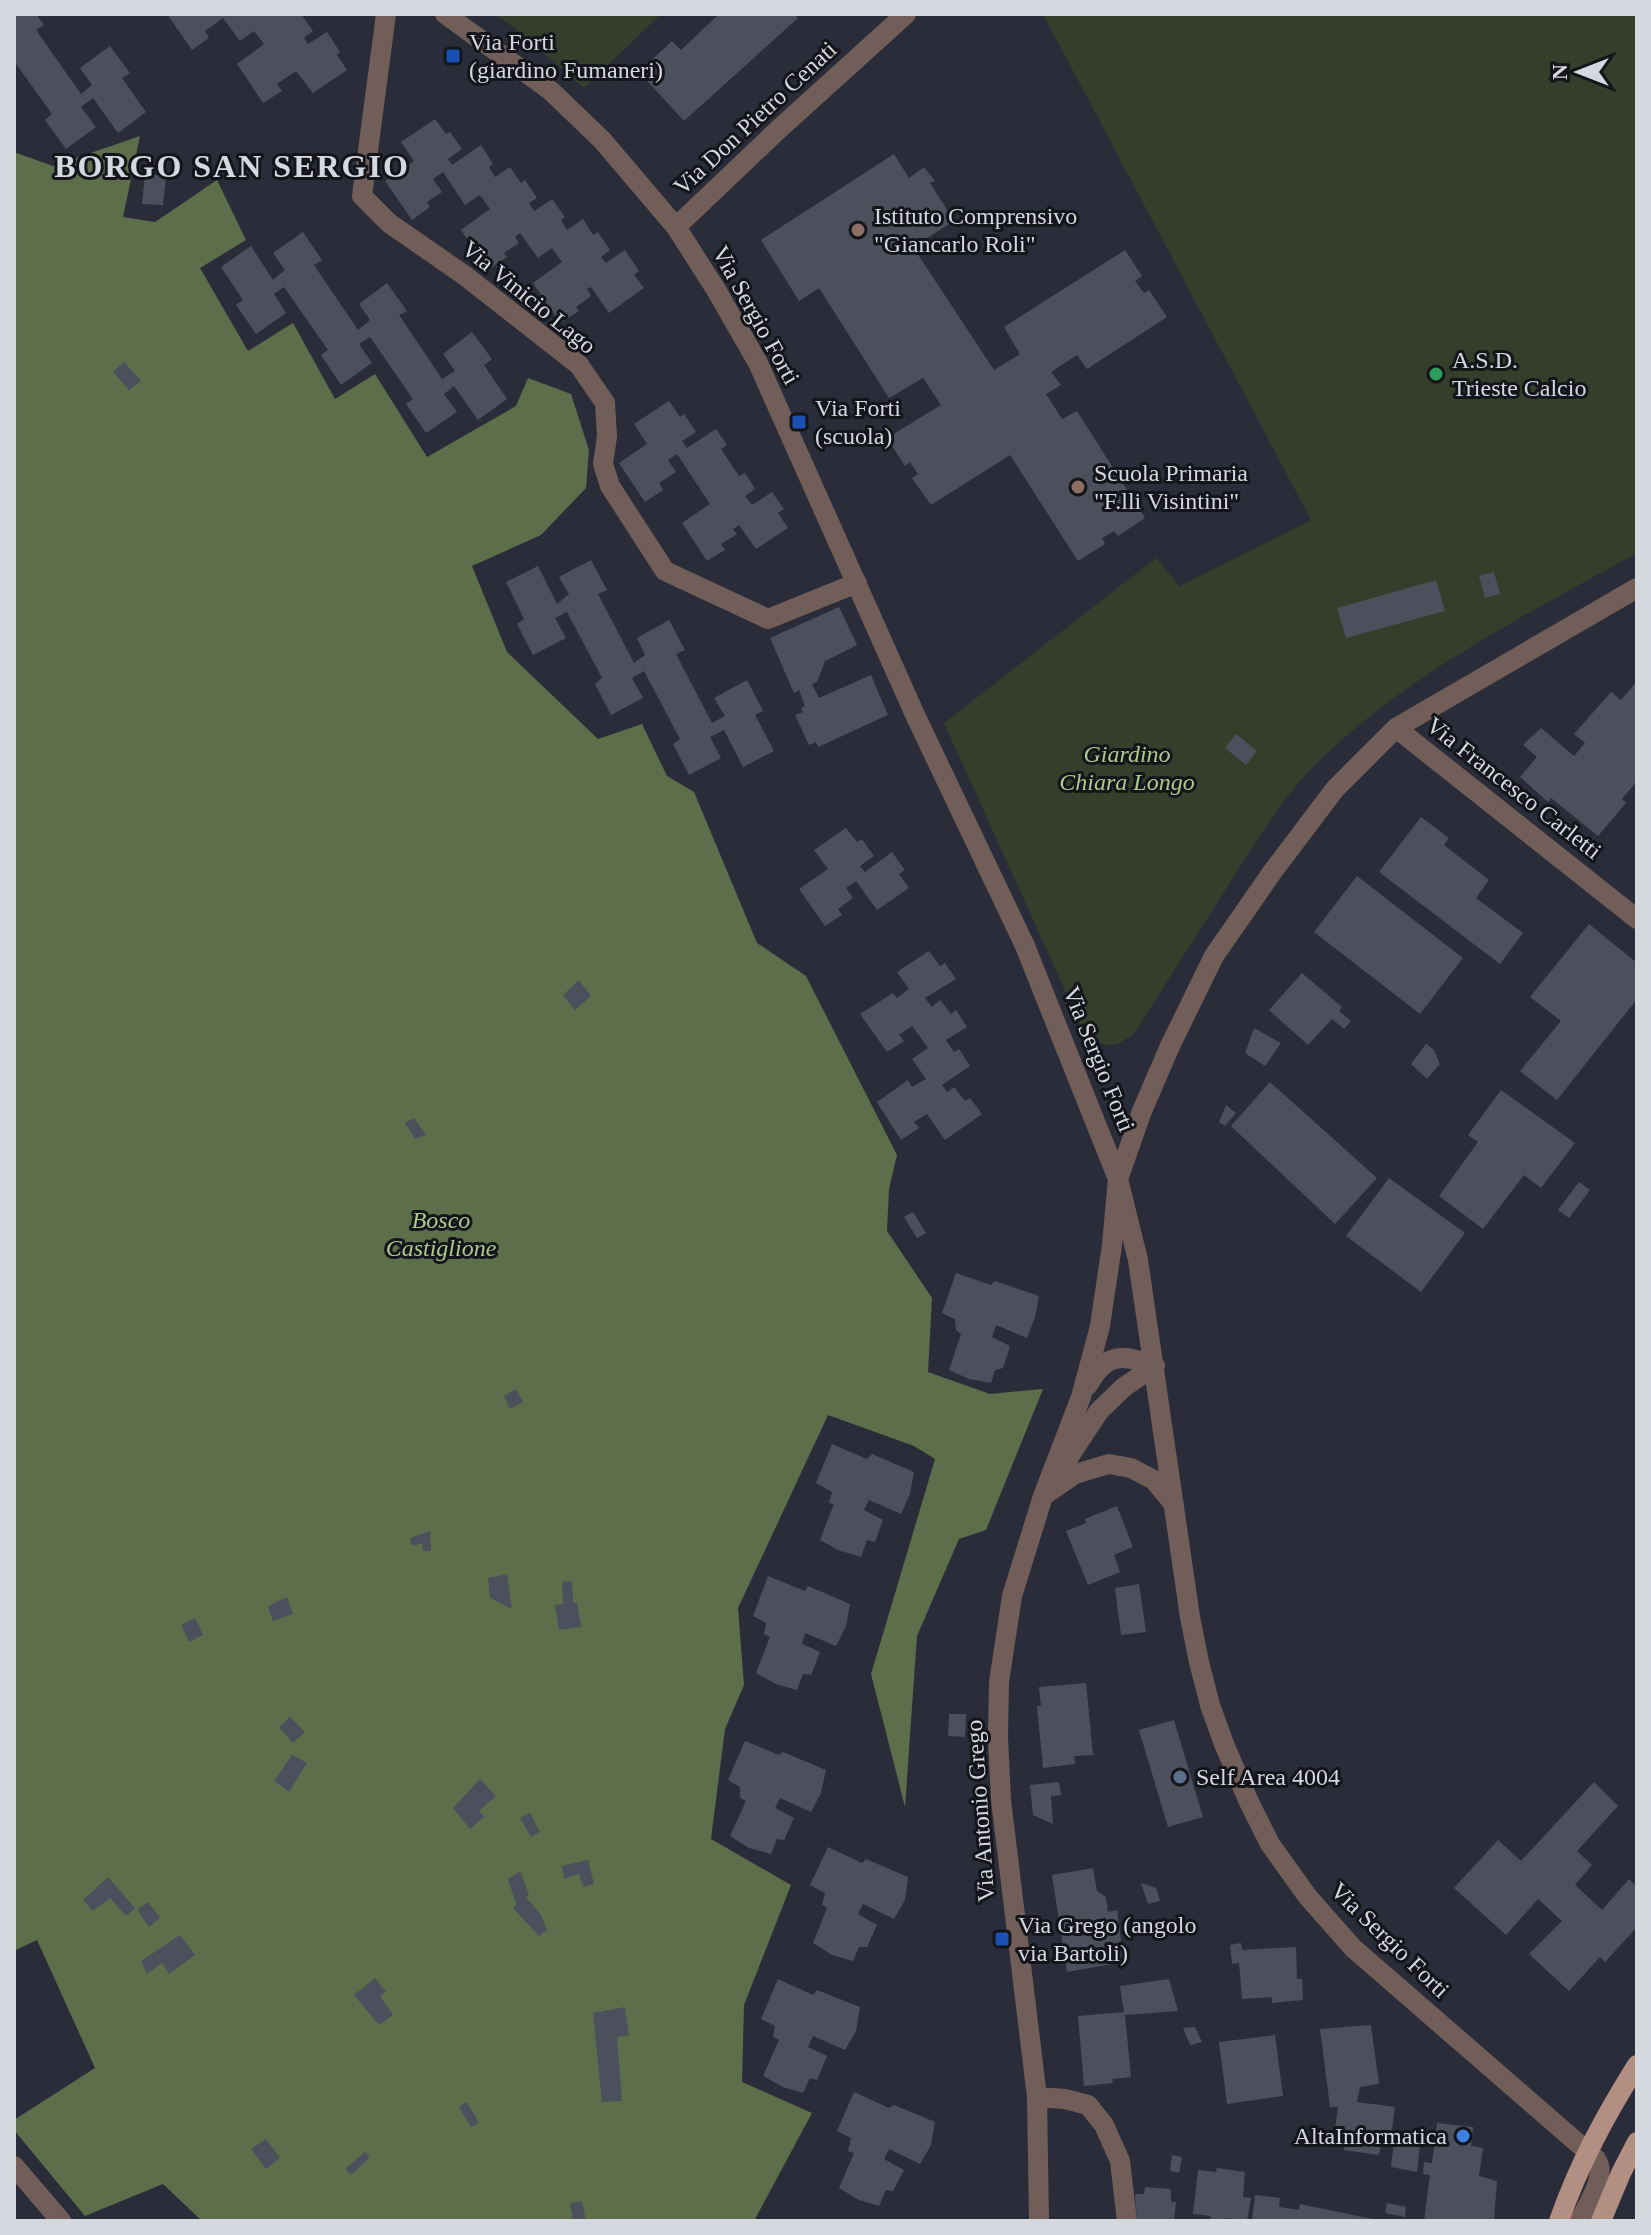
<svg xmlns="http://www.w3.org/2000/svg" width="1651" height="2235" viewBox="0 0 1651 2235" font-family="'Times New Roman',serif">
<rect width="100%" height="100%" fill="#2a2d39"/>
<path fill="#353e2a" d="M493 14H661L584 88 515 28Z
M1043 14H1637V553C1524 616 1405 675 1313 767 1279 802 1254 845 1228 886 1196 936 1165 985 1133 1035L1117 1044 1104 1045 1083 1030 944 723 1156 558 1179 586 1311 520Z"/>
<path fill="#5d6e4b" d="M140 136 123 217 155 222 217 180 246 240 200 268 248 351 293 323 335 399 375 374 427 457 516 406 528 378 571 394 589 450 586 488 541 535 472 566 507 652 598 739 642 724 667 776 694 792 757 943 806 976 897 1155 889 1189 887 1231 932 1298 928 1372 990 1394 1043 1389 986 1530 959 1539 917 1636 905 1807 871 1674 935 1459 914 1446 828 1415 738 1608 744 1685 725 1729 711 1839 791 1885 744 2005 742 2082 812 2113 754 2221H202L163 2184 85 2216 14 2130V2120L95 2068 37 1940 14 1951V152L53 166Z"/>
<path fill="#4c505d" d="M14 14H36L44 25 36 30 81 94 92 85 80 68 110 46 130 73 122 78 146 112 118 133 93 98 81 107 96 127 66 149 45 120 52 114 14 61Z
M167 14H301L313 31 304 38 308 44 327 32 340 52 337 55 347 70 313 93 296 71 277 84 282 91 263 103 237 64 264 44 254 31 240 41 223 18 205 31 209 38 192 50Z
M719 14H746L748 16 750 14H794L798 18 684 121 639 72 672 41 681 50Z
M435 119 446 134 450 132 462 149 448 159 452 165 481 145 493 164 489 167 495 177 510 167 521 183 525 180 537 198 529 203 534 211 552 199 565 217 561 220 567 230 583 219 593 235 598 232 610 250 601 257 606 263 625 250 639 271 634 275 644 288 609 313 591 287 587 289 591 296 576 307 579 311 560 323 533 283 562 262 552 248 538 258 520 233 515 237 519 243 504 253 507 257 488 270 461 230 490 209 480 195 465 205 443 172 433 179 442 192 427 202 430 207 412 220 385 181 414 161 401 142Z
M894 154 909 178 924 167 935 181 930 183 954 221 913 247 994 370 1020 354 1004 327 1125 250 1142 276 1135 281 1144 293 1149 290 1167 317 1087 369 1077 355 1051 372 1061 385 1046 394 1062 419 1077 411 1145 518 1118 536 1114 531 1102 538 1105 544 1078 561 1010 455 931 505 912 478 918 474 910 462 905 466 887 438 941 405 923 378 889 398 819 288 799 301 761 240Z
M145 174 166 176 163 205 142 204Z
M303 232 322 260 314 265 358 330 370 320 359 304 387 283 407 311 399 315 442 379 455 371 443 354 472 332 492 359 484 365 507 399 478 420 454 386 444 394 457 412 426 433 406 404 413 399 370 337 359 344 372 363 341 385 321 355 328 350 284 287 274 294 286 313 256 334 236 305 243 300 221 267 251 246 273 280 285 270 273 253Z
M124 362 141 381 129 390 113 372Z
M669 401 680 417 684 414 696 432 682 441 687 448 716 429 727 445 721 449 739 476 745 473 755 489 745 496 752 505 772 492 784 509 778 513 788 528 756 549 739 525 733 529 737 534 721 544 725 550 707 561 682 523 710 504 677 454 668 460 676 472 659 483 663 490 645 502 619 463 647 444 634 424Z
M591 560 607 590 598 594 634 663 645 655 637 638 669 620 685 650 676 654 712 723 725 716 714 698 747 680 763 711 755 715 774 751 743 767 724 730 710 737 721 758 689 775 673 744 680 739 644 671 632 678 643 698 611 715 595 684 602 678 567 612 555 618 566 638 533 655 517 624 524 619 506 582 538 566 557 604 569 594 559 577Z
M1494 572 1500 594 1485 598 1479 576Z
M1436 580 1445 611 1346 638 1337 608Z
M839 607 857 645 825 661 817 682 812 684 819 698 871 675 888 715 818 747 816 742 809 745 795 715 803 712 801 708 805 706 799 690 794 693 770 638Z
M1637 681V781L1622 799 1626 803 1598 836 1551 798 1548 802 1520 777 1537 757 1523 745 1541 728 1574 756 1585 743 1574 734 1611 692 1621 700Z
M1236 734 1257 751 1246 765 1225 748Z
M1421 817 1449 838 1444 845 1489 880 1476 898 1523 933 1500 964 1379 872Z
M846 828 857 842 862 839 874 856 860 866 865 872 892 852 905 870 899 874 909 888 877 910 856 881 846 888 853 898 838 909 842 915 825 926 799 889 828 869 814 850Z
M1357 876 1463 958 1420 1014 1314 932Z
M1589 924 1637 963V999L1557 1100 1520 1071 1561 1021 1530 997Z
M929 951 940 966 945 963 956 979 925 998 932 1007 940 1000 951 1014 956 1010 967 1027 946 1040 954 1052 959 1049 970 1066 942 1085 947 1092 954 1087 965 1101 970 1098 982 1114 945 1140 927 1114 914 1122 919 1128 901 1140 877 1102 908 1080 912 1087 926 1079 912 1059 928 1048 912 1026 899 1035 904 1041 887 1052 860 1014 893 993 897 998 909 989 897 972Z
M1302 973 1342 1007 1339 1011 1351 1021 1344 1029 1332 1019 1308 1045 1269 1010Z
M579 980 591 996 575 1010 563 995Z
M1254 1028 1281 1043 1265 1066 1245 1053Z
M1426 1044 1434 1050 1440 1064 1427 1079 1411 1064Z
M1270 1082 1377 1178 1335 1224 1231 1126Z
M1501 1090 1575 1143 1541 1188 1524 1175 1483 1229 1439 1196 1478 1142 1468 1135Z
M1226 1105 1236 1113 1225 1126 1219 1122Z
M414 1118 426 1135 415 1139 405 1123Z
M1389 1178 1465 1233 1421 1292 1346 1236Z
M1579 1182 1590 1190 1569 1218 1558 1210Z
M913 1212 926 1233 917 1238 904 1217Z
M956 1273 991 1285 995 1281 1039 1296 1035 1317 1027 1338 996 1325 992 1337 1010 1346 1003 1368 995 1370 991 1383 969 1379 949 1370 961 1334 956 1330 955 1319 942 1313Z
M516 1389 523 1402 510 1409 504 1396Z
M832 1444 867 1459 872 1454 914 1472 910 1494 901 1514 869 1500 864 1510 883 1520 875 1542 867 1540 861 1557 838 1550 820 1540 834 1504 829 1503 832 1492 816 1483Z
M1117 1506 1133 1547 1114 1555 1120 1572 1088 1585 1066 1531 1086 1523 1085 1519Z
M430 1531 431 1551H423L422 1543 412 1546 410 1538Z
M507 1574 512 1609 490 1598 488 1578Z
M768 1576 805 1591 808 1586 850 1604 846 1626 836 1646 805 1633 802 1644 820 1652 811 1675 803 1674 797 1690 776 1684 756 1673 770 1637 764 1634 766 1623 753 1616Z
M572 1581 573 1603 577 1602 581 1627 559 1630 555 1605 563 1604 562 1582Z
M1139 1584 1146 1632 1121 1635 1115 1588Z
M287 1597 293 1614 273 1621 268 1606Z
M195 1618 203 1635 189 1642 181 1625Z
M1086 1683 1093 1755 1074 1756 1075 1764 1043 1768 1037 1706H1041L1039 1687Z
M949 1714H966L965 1737 948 1736Z
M290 1717 305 1732 293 1743 279 1727Z
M1174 1720 1203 1817 1168 1827 1139 1730Z
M745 1741 779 1755 783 1752 826 1770 821 1793 811 1812 780 1798 775 1808 794 1818 784 1840 777 1839 771 1854 749 1848 730 1836 746 1801 740 1798V1787L728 1780Z
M292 1755 307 1763 289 1792 274 1781Z
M480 1779 496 1796 479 1811 484 1817 470 1829 453 1808Z
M1059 1782 1061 1795 1051 1796 1053 1824 1033 1815 1030 1785Z
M1594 1782 1618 1806 1577 1851 1592 1865 1575 1885 1602 1910 1629 1879 1637 1887V1927L1605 1962 1600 1957 1569 1991 1529 1954 1562 1921 1538 1899 1506 1935 1454 1888 1498 1840 1521 1861Z
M530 1813 540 1832 531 1837 520 1818Z
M828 1847 862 1863 866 1859 908 1877 905 1900 894 1919 863 1904 858 1914 877 1925 867 1947H859L853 1961 832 1955 813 1943 827 1908 822 1905 825 1893 810 1885Z
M588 1860 594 1884 583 1887 579 1874 564 1879 562 1866Z
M1093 1868 1097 1891 1106 1897 1108 1912 1117 1910 1124 1962 1067 1972 1052 1875Z
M520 1871 529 1895 526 1897 541 1915 547 1930 539 1936 513 1908 516 1904 508 1879Z
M108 1877 135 1908 126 1916 110 1898 93 1911 83 1900Z
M1141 1883 1156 1888 1160 1901 1148 1904Z
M148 1902 160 1918 149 1927 137 1910Z
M180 1935 195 1955 169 1974 162 1963 147 1974 141 1961Z
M1241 1943 1242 1950 1296 1947 1297 1979H1302L1303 2000 1272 2003V1997L1242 1999 1239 1963 1232 1964 1230 1945Z
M375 1978 386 1992 380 1996 393 2015 379 2025 354 1995Z
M778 1979 813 1995 817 1990 860 2007 856 2031 845 2050 813 2036 808 2047 827 2056 817 2080 810 2078 803 2093 783 2087 763 2076 779 2040 773 2037 775 2026 761 2019Z
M1169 1979 1178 2011 1125 2015 1131 2077 1112 2079 1113 2083 1084 2086 1078 2016 1124 2012 1120 1986Z
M625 2007 629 2035 617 2037 622 2101 602 2102 593 2013Z
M1371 2025 1379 2084 1360 2087 1357 2102 1395 2107 1390 2145 1381 2144 1379 2155 1344 2150 1345 2137 1334 2136 1338 2107H1330L1320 2029Z
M1195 2027 1202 2042 1190 2045 1183 2028Z
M1275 2035 1283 2096 1227 2104 1219 2042Z
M854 2092 889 2108 894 2105 935 2122 931 2145 920 2164 889 2149 884 2159 904 2170 893 2191 886 2190 879 2206 859 2200 839 2188 854 2153 848 2151 851 2138 837 2131Z
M467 2102 479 2123 471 2127 459 2107Z
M1437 2123 1473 2127 1471 2146 1483 2148 1479 2176 1497 2181 1494 2221H1424L1430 2175 1423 2174 1424 2162 1432 2163Z
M266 2139 280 2158 266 2169 251 2149Z
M1394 2142 1420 2144 1417 2172 1391 2167Z
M365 2152 370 2157 351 2175 345 2169Z
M1172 2155 1182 2157 1179 2173 1170 2171Z
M1217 2168 1245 2172 1243 2197 1251 2198 1247 2221 1225 2218 1224 2221H1210L1211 2216 1193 2214 1198 2170 1216 2172Z
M1145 2187 1171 2189V2202H1176L1174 2221H1137L1135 2194H1144Z
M1255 2195 1280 2198 1279 2207 1299 2210 1300 2204 1382 2221H1252Z
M582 2201 586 2221H573L570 2203Z
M1387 2203 1406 2207 1405 2217 1385 2213Z"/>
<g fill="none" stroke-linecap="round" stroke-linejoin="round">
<path stroke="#715e59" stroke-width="20" d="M386 14 362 196 389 223 464 275 579 365 605 403 607 436 603 464 610 486 665 571 768 619 857 583
M445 14 551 91 602 140 676 227 715 288 758 363 916 717 1025 946 1118 1179 1138 1260 1190 1617 1199 1662 1210 1705 1224 1744 1249 1802 1270 1844 1308 1897 1353 1948 1596 2159C1608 2176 1587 2204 1580 2221
M676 227 779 129 906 14
M1396 728 1637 919
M1088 1385C1106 1352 1123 1354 1155 1366
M1065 1463 1099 1411 1124 1387 1155 1366
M1043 1496 1075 1474 1109 1464 1131 1468 1154 1480 1174 1504
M1037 2097 1065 2099 1088 2105 1104 2125 1120 2161 1127 2221
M14 2166 61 2221
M1039 2221 1037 2097 1001 1800 998 1737 999 1682 1012 1596 1043 1496 1081 1397 1100 1326 1112 1245 1118 1179 1142 1111 1170 1046 1214 956 1273 871 1335 789 1396 728 1637 588"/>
<path stroke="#b38e83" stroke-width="20" d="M1559 2221C1579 2164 1605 2116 1637 2065
M1601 2221 1621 2173 1637 2142"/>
</g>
<g fill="#1a4fb4" stroke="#14151b" stroke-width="3">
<rect x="445" y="48" width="16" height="16" rx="4"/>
<rect x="791" y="414" width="16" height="16" rx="4"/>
<rect x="994" y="1931" width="16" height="16" rx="4"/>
</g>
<g fill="#8d6e63" stroke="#14151b" stroke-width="3">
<circle cx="858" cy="230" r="8"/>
<circle cx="1078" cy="487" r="8"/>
</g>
<circle fill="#2e9e5b" stroke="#14151b" stroke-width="3" cx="1436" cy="374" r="8"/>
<circle fill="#5c6f8a" stroke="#14151b" stroke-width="3" cx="1180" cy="1777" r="8"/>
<circle fill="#3f7fe0" stroke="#14151b" stroke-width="3" cx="1463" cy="2136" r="8"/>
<g text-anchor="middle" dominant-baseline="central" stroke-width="6" stroke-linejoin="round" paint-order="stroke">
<g font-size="24" fill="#d6d8e0" stroke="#14151b" text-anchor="start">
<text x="469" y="42">Via Forti<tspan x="469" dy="28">(giardino Fumaneri)</tspan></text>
<text x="874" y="216">Istituto Comprensivo<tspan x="874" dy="28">"Giancarlo Roli"</tspan></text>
<text x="1452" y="360">A.S.D.<tspan x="1452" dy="28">Trieste Calcio</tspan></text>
<text x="815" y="408">Via Forti<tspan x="815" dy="28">(scuola)</tspan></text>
<text x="1094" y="473">Scuola Primaria<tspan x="1094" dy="28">"F.lli Visintini"</tspan></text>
<text x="1196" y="1777">Self Area 4004</text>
<text x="1018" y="1925">Via Grego (angolo<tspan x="1018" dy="28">via Bartoli)</tspan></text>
<text x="1447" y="2136" text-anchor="end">AltaInformatica</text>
</g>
<g font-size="24" fill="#d6d8e0" stroke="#14151b">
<text transform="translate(755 118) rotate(-43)">Via Don Pietro Cenati</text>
<text transform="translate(529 297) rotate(39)">Via Vinicio Lago</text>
<text transform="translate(756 315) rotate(61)">Via Sergio Forti</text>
<text transform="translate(1514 788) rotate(38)">Via Francesco Carletti</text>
<text transform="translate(1099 1059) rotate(68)">Via Sergio Forti</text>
<text transform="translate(980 1811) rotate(-94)">Via Antonio Grego</text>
<text transform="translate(1390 1940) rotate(44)">Via Sergio Forti</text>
</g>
<g font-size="24" font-style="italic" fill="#adc98d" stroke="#14151b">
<text x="1127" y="754">Giardino<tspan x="1127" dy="28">Chiara Longo</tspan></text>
<text x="441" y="1220">Bosco<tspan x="441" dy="28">Castiglione</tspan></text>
</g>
<g font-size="32" font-weight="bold" letter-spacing="2" fill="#d6d8e0" stroke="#14151b">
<text x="232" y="166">BORGO SAN SERGIO</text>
</g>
</g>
<rect width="1651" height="2235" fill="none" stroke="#d6d8e0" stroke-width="32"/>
<g transform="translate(1579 72) rotate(270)" stroke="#14151b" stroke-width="6" paint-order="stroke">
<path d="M0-6L14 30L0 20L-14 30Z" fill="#d6d8e0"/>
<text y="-12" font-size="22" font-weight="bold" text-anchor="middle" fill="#d6d8e0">N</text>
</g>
</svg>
